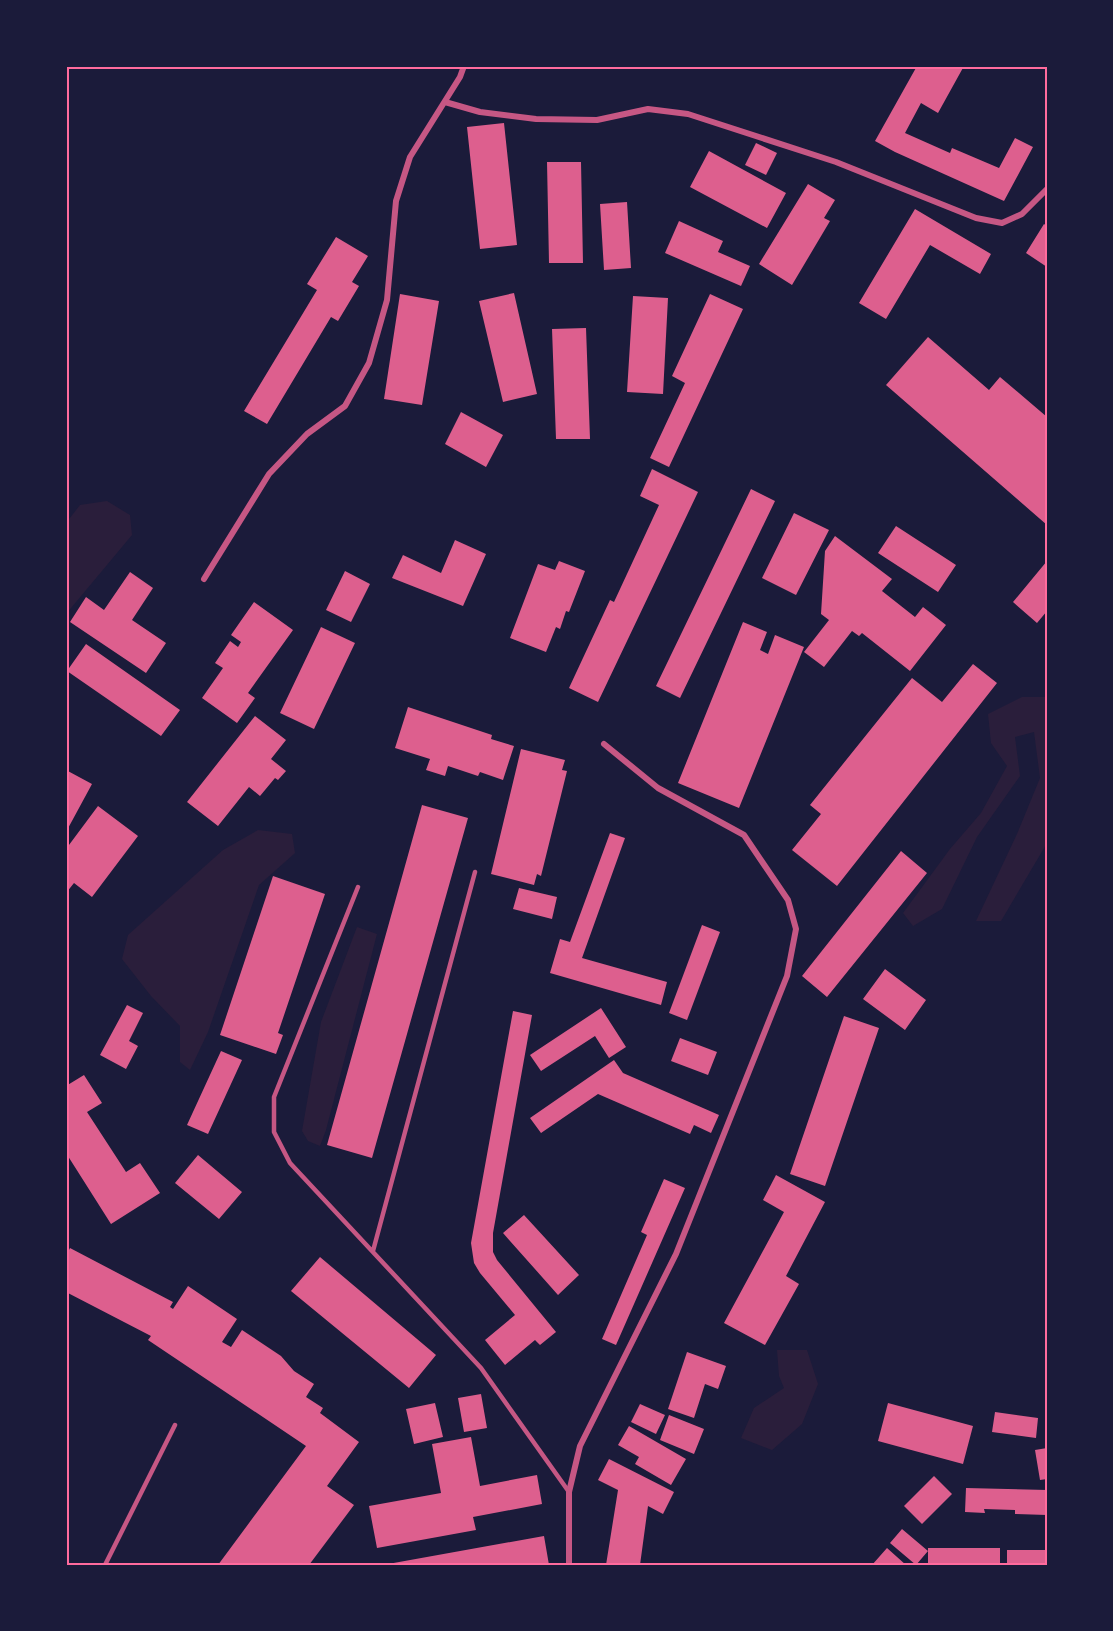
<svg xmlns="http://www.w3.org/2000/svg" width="1113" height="1631" viewBox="0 0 1113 1631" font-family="'Noto Serif',serif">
<rect width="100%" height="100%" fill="#1b1b3a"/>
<path fill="#2a1e3b" d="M107 501 130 515 132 535 66 614V523L80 505Z
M1022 697H1047V843L1001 921H976L1017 834 1040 778 1034 732 1015 737 1020 776 977 837 942 909 913 926 903 913 950 849 981 813 1007 766 991 743 988 714Z
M258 830 292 834 295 853 259 885 208 1032 190 1070 180 1062V1026L151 996 122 959 128 935 223 850Z
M357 927 377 934 326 1130 320 1146 308 1141 302 1131 321 1022Z
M777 1350H807L818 1384 802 1424 772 1450 741 1438 754 1408 784 1388 779 1376Z"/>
<path fill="#dd5f8e" d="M917 66H964L938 113 921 103 905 133 950 153 952 148 999 168 1015 138 1033 147 1004 201 895 152 875 141Z
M504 123 517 245 480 249 467 127Z
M756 143 777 153 766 175 745 165Z
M709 151 786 193 767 228 690 187Z
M547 162H581L583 263H549Z
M808 184 835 200 824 218 830 221 792 285 759 264Z
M627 202 631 268 604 270 600 204Z
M915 209 991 254 980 274 930 245 886 319 859 303Z
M679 221 723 241 718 252 750 266 741 286 665 253Z
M1044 224 1047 226V267L1026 253Z
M336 237 368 256 352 282 359 286 338 321 331 317 267 424 244 411 317 290 307 284Z
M514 293 537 394 503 402 479 301Z
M400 294 439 301 422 405 384 399Z
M710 294 743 309 669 467 650 458 685 383 672 376Z
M633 296 668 298 663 394 627 392Z
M586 328 590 439H556L552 329Z
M928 337 989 390 1000 377 1047 417V525L886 385Z
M461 412 503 435 486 467 445 444Z
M652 469 698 492 598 702 569 688 610 600 614 602 659 505 640 496Z
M751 489 775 501 680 698 656 686Z
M794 513 829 530 796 595 762 578Z
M896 526 956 565 938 592 878 553Z
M835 536 892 579 882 591 915 617 923 607 946 625 910 671 862 633 859 636 852 631 824 667 804 652 829 620 821 614 825 551Z
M455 540 486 554 463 606 392 578 403 555 441 573Z
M559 561 585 571 569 612 566 611 560 629 556 627 546 652 510 638 538 564 555 570Z
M1047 561V611L1037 623 1013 602Z
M345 571 370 584 351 622 326 610Z
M130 572 153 588 132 620 166 643 146 673 70 622 86 597 104 610Z
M254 602 293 630 248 693 255 698 237 723 202 698 223 668 215 663 230 641 238 647 241 642 231 635Z
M743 622 767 632 760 650 768 654 775 635 804 647 739 808 678 783Z
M321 627 355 643 314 729 280 713Z
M86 644 180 710 161 736 67 671Z
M973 664 997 683 837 886 792 850 821 814 810 805 912 678 942 702Z
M408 707 492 735 491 739 514 746 503 780 480 772 478 776 448 766 445 776 426 770 430 759 395 748Z
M255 716 286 740 271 759 286 771 278 780 275 778 260 796 249 787 218 826 187 802Z
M521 749 565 760 562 770 567 771 541 876 537 874 534 885 491 874Z
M66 770 92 784 66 832Z
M422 805 468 818 372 1158 327 1145Z
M98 806 138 836 92 897 74 883 66 893V849Z
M610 833 625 838 582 958 667 982 661 1005 550 973 560 939 570 942Z
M901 851 927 873 827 997 802 976Z
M273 876 325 894 278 1033 283 1035 276 1054 220 1035Z
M519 888 557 897 552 919 513 909Z
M702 925 720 932 687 1020 669 1013Z
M885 969 926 1000 905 1030 863 999Z
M127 1005 143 1013 129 1041 138 1046 126 1069 100 1055Z
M601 1008 626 1047 609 1058 595 1036 541 1071 530 1055Z
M513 1011 532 1015 493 1233V1252L497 1260 556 1332 540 1345 535 1340 505 1365 485 1340 515 1315 480 1273 474 1263 471 1243Z
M844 1016 879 1028 825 1186 790 1174Z
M680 1038 717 1052 708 1075 671 1061Z
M221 1051 242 1060 208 1134 187 1125Z
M614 1060 623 1073 719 1115 711 1133 694 1125 690 1134 598 1094 541 1133 530 1118Z
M84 1075 102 1103 87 1112 126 1172 140 1163 160 1193 111 1224 66 1153V1086Z
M198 1155 242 1192 219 1219 175 1183Z
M776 1175 825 1202 786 1276 799 1284 765 1345 724 1323 784 1212 763 1200Z
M664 1179 685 1188 616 1345 602 1339 647 1235 641 1232Z
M524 1215 579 1275 558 1295 503 1233Z
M70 1248 173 1302 170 1307 173 1309 188 1286 237 1319 222 1342 231 1347 242 1330 281 1356 294 1371 314 1384 306 1397 323 1408 320 1413 359 1442 327 1486 354 1505 309 1565H218L306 1446 148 1340 151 1336 66 1292V1256Z
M320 1257 436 1355 409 1388 291 1291Z
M687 1352 726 1366 718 1389 705 1384 694 1418 668 1409Z
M481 1394 487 1428 464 1432 458 1398Z
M435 1403 443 1437 414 1444 406 1409Z
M888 1403 973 1426 963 1464 878 1441Z
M640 1404 665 1415 656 1434 631 1422Z
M995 1412 1038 1418 1036 1438 992 1432Z
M669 1415 704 1429 694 1454 660 1440Z
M629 1426 686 1459 671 1485 635 1464 639 1457 618 1445Z
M471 1437 480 1486 537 1475 542 1504 473 1517 476 1530 377 1548 369 1506 441 1493 432 1444Z
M1047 1448V1479L1040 1480 1035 1450Z
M609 1459 674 1492 663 1514 648 1506 640 1565H606L618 1490 598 1480Z
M934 1476 952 1494 922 1524 904 1506Z
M966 1488 1047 1490V1515L1015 1514V1510L984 1509 985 1513 965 1512Z
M902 1529 928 1551 916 1565 890 1543Z
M544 1536 549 1565H388V1564Z
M887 1548 906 1565H872Z
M928 1548H1000V1565H928Z
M1007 1550H1047V1565H1007Z"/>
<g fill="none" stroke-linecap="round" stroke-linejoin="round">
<path stroke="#c65784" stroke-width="4.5" d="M358 887 274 1097V1132L290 1163 481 1368 569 1492
M373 1251 475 872
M105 1565 175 1425"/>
<path stroke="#c65784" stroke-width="6" d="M445 102 480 112 536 119 597 120 648 109 688 114 836 162 976 218 1002 223 1022 214 1047 189
M204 579 269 474 307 434 345 406 369 363 387 300 396 201 410 157 460 77 464 66
M569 1565V1492L580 1446 676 1254 787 976 796 929 788 900 744 835 658 788 604 744"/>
</g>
<rect width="1113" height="1631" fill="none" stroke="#1b1b3a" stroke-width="135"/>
<rect x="68" y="68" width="978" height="1496" fill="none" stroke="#ff6b9d" stroke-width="2"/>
</svg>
